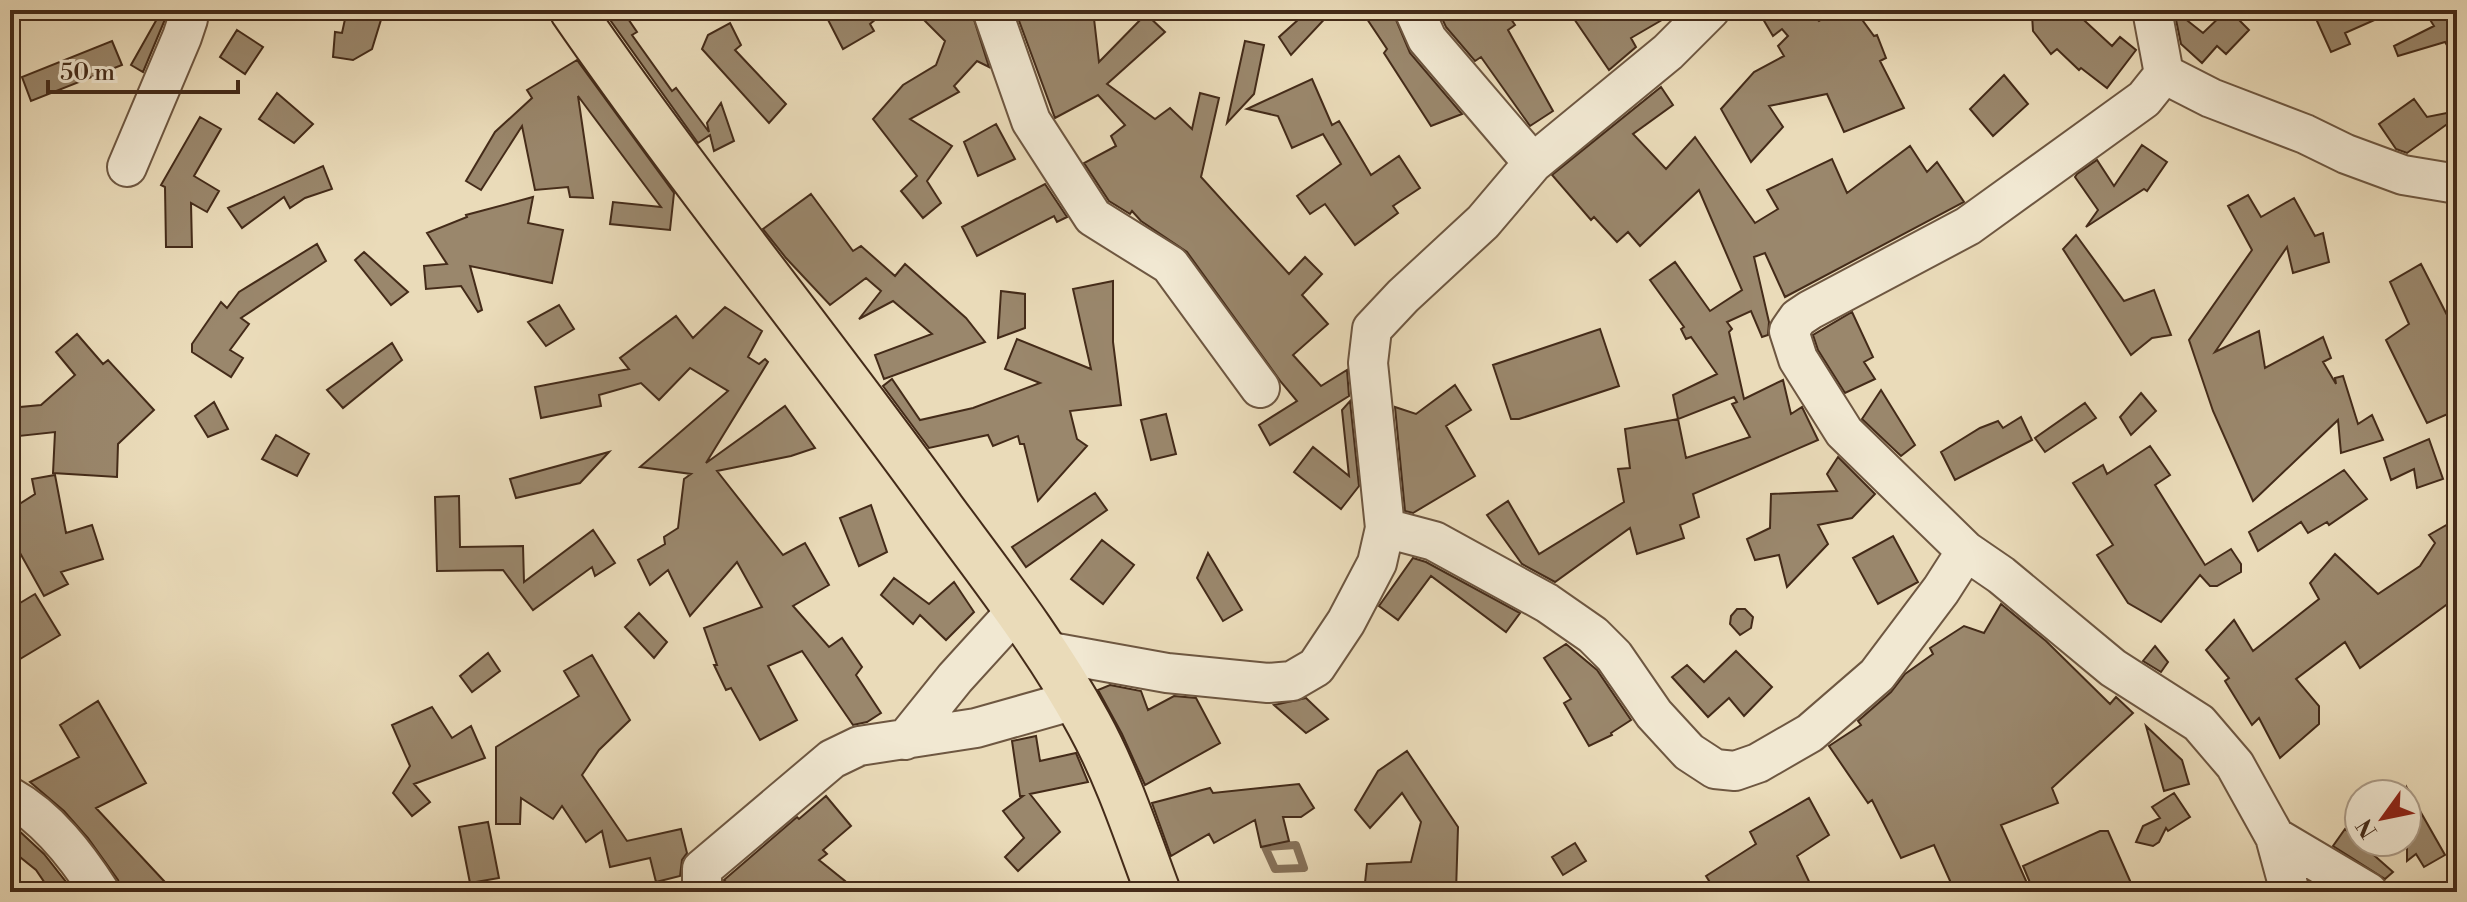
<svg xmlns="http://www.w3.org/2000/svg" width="2467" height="902" viewBox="0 0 2467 902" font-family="'Libre Bodoni',serif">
<rect width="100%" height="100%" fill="#eadbb9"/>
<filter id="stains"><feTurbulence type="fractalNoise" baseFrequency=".0025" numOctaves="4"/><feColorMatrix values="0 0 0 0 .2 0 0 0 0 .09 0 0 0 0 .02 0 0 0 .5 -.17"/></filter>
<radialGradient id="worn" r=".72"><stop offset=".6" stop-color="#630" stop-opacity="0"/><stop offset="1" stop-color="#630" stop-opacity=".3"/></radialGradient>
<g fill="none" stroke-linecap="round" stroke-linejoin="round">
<path stroke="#867159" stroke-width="8" d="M1296 845 1304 868 1275 869 1265 847Z"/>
</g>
<path fill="#9a876c" stroke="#442b19" stroke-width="2" fill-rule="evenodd" d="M162 10H165L166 17 143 72 131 65Z
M347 10H384L372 49 353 60 333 57 335 32 342 33Z
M603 10H622L637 32 632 35 672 91 676 88 709 132 707 123 721 103 734 141 714 151 710 135 698 143Z
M823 10H887L870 24 874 31 843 49Z
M914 10H971L989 67 977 61 954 86 959 92 910 119 952 146 927 181 941 203 923 218 901 191 917 176 873 119 903 85 936 65 945 41Z
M1015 10H1093L1099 62 1146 14 1165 32 1107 84 1155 119 1170 108 1192 129 1200 93 1219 98 1201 177 1289 274 1305 257 1322 274 1302 295 1328 324 1293 355 1321 386 1347 370 1349 396 1270 445 1259 425 1297 401 1281 382 1187 252 1141 221 1132 211 1130 214 1109 201 1084 163 1116 146 1111 136 1125 125 1098 95 1055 118Z
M1309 10H1333L1291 55 1279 37Z
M1361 10H1392L1410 53 1462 114 1431 126 1384 53 1387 49Z
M1438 10H1505L1515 25 1508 30 1553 111 1530 126 1481 57 1475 61 1446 27Z
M1568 10H1679L1631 38 1636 47 1609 70Z
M1765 10H1810L1808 12 1819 21 1835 10H1855L1874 36 1877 35 1886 58 1880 61 1904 108 1844 132 1827 94 1769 106 1783 127 1751 162 1721 109 1754 72 1784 56 1778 46 1788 36 1782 29 1773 36 1763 19 1769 15Z
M2038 10H2073L2112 46 2120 37 2136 50 2107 88 2081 68 2079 70 2057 49 2051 54 2033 31 2032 15Z
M2174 10 2203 33 2227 10H2244L2247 13 2240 21 2249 30 2226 54 2217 46 2202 63 2181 44Z
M2312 10H2397L2345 33 2350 44 2331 52Z
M2424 10H2457V62L2445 42 2398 56 2394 46 2434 26Z
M730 23 741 45 735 50 786 104 769 123 702 49 708 35Z
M237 30 263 47 245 74 220 57Z
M112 41 122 65 31 101 22 77Z
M1245 41 1264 45 1254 94 1227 123Z
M577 60 674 193 670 230 610 224 613 202 661 207 578 96 593 198 570 197 568 187 535 190 522 126 481 190 466 181 495 132 532 98 527 90Z
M2004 75 2028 104 1993 136 1970 109Z
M1312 79 1332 125 1339 121 1371 175 1399 156 1420 188 1393 206 1398 213 1355 245 1325 204 1310 214 1297 196 1341 164 1323 134 1292 148 1278 116 1247 109Z
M1661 87 1673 105 1633 134 1666 169 1695 137 1755 223 1778 209 1767 190 1832 159 1847 193 1910 146 1927 172 1937 162 1964 202 1785 297 1765 253 1754 257 1769 322 1768 335 1762 337 1751 311 1727 322 1732 329 1729 332 1744 399 1783 380 1791 414 1802 407 1818 440 1693 494 1699 517 1680 525 1684 538 1637 554 1630 528 1555 582 1522 564 1487 515 1508 501 1539 554 1624 502 1618 469 1630 468 1625 429 1678 419 1673 395 1717 374 1691 337 1686 339 1681 329 1684 327 1650 280 1675 262 1710 311 1742 290 1699 190 1640 246 1628 232 1617 242 1594 217 1591 220 1552 175ZM1734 397 1737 402 1732 404 1750 437 1686 458 1678 419Z
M277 93 313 124 294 143 259 119Z
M2414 99 2427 117 2457 111V117L2407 153 2396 149 2379 124Z
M200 117 221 129 194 176 219 191 207 212 191 203 192 247H166L165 187 161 185Z
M996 124 1015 159 978 176 964 142Z
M2142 145 2167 162 2147 191 2144 189 2086 227 2098 210 2075 177 2077 174 2097 160 2114 186Z
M323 166 332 189 305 198 290 208 284 197 242 228 228 208Z
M1045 184 1067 217 1057 222 1054 216 977 256 962 227Z
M811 194 853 251 861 246 895 276 905 264 966 318 985 342 884 379 875 355 932 334 893 301 859 319 881 291 866 278 830 305 786 258 763 229Z
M2248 195 2261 217 2294 198 2315 236 2323 233 2329 262 2293 273 2287 247 2215 352 2259 331 2265 368 2323 337 2331 358 2323 362 2336 384 2335 378 2343 376 2358 424 2372 415 2383 440 2341 453 2338 420 2253 501 2213 411 2189 340 2252 250 2228 206Z
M533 197 528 223 563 230 552 283 470 266 482 310 478 312 461 286 426 289 424 266 447 264 427 233 467 217 466 215Z
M2076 235 2124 301 2154 290 2171 335 2152 338 2131 355 2063 249Z
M317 244 326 261 241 318 249 324 230 350 243 358 231 377 192 352V344L221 302 227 308 239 292Z
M364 252 408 292 391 305 355 260Z
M2421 264 2448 317 2457 311V410L2427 423 2386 340 2409 324 2390 282Z
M1113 281V342L1121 405 1070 411 1077 439 1087 446 1038 501 1024 444H1020L1018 436 993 446 988 435 929 448 883 386 892 379 920 420 973 408 1040 383 1005 369 1017 339 1091 369 1073 289Z
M1001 291 1025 294V328L998 338Z
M559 305 574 329 546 346 528 322Z
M725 307 762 331 748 357 759 364 765 359 768 362 706 463 785 406 815 448 791 456 717 471 783 555 805 543 829 585 793 606 829 647 842 638 862 667 856 675 881 713 867 722 853 725 802 651 768 666 797 720 760 740 731 688 726 690 714 665H717L704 628 762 607 737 562 690 616 668 570 650 585 638 560 665 544 664 537 678 528 684 479 691 474 640 467 728 391 690 368 659 400 641 383 599 395 601 406 541 418 535 387 629 369 620 358 676 316 693 338Z
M1852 312 1873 357 1864 362 1875 379 1845 393 1818 350 1813 335Z
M1600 329 1619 386 1519 419H1511L1493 365Z
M77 334 103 364 108 360 154 410 118 444 117 477 53 473 55 432 10 437V408L41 405 75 375 56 352Z
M392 343 402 360 343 408 327 390Z
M1455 385 1471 410 1446 426 1475 476 1413 513 1405 511 1395 407 1416 414Z
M1881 390 1915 445 1901 456 1862 419Z
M2141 393 2156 411 2131 435 2120 417Z
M1350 401 1359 486 1341 509 1294 472 1313 447 1349 476 1342 410Z
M214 402 228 429 208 437 195 416Z
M2085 403 2096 418 2045 452 2035 438Z
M1166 414 1176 454 1151 460 1141 420Z
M2021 417 2032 440 1955 480 1941 452 1980 428 1998 421 2003 428Z
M276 435 309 454 297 476 262 459Z
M2429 439 2443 479 2417 488 2414 469 2391 480 2384 458Z
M2150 446 2170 475 2155 485 2205 565 2231 549 2241 564V572L2217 586H2210L2200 575 2161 622 2128 603 2097 555 2113 545 2073 483 2103 465 2107 474Z
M609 452 580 483 516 498 510 479Z
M1838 457 1875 494 1852 518 1818 525 1828 544 1787 587 1779 555 1755 560 1747 539 1770 528 1771 494 1837 491 1827 474Z
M2344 470 2367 499 2329 525 2327 522 2308 533 2301 522 2258 551 2249 532Z
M55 475 66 533 92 525 103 559 61 572 68 584 44 596 10 535V510L35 494 32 479Z
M1095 493 1107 510 1026 567 1012 547Z
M459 496 460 547 523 546 524 582 593 530 615 563 595 576 592 567 533 610 503 570 437 571 435 497Z
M871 505 887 552 859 566 840 518Z
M2457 519V597L2360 668 2345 642 2296 679 2319 706V724L2280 758 2259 718 2252 725 2225 681 2229 678 2206 650 2234 620 2253 651 2319 599 2310 583 2335 554 2378 594 2420 566 2435 543 2429 535Z
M1893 536 1918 582 1878 604 1853 558Z
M1102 540 1134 565 1103 604 1071 579Z
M1208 553 1242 610 1223 621 1197 578Z
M1413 558 1426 562 1520 613 1506 632 1431 576 1398 620 1379 606Z
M894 578 929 604 954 582 974 612 946 640 920 615 913 624 881 595Z
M35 594 60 635 10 665V609Z
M2001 604 2046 641 2110 704 2116 697 2133 713 2052 788 2058 803 2001 825 2027 883 2006 892H1955L1934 845 1901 858 1872 800 1868 803 1829 746 1861 725 1858 721 1891 692 1905 674 1933 654 1930 648 1964 626 1984 633Z
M1737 609H1745L1753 617 1751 628 1740 635 1730 624 1731 616Z
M639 613 667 642 654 658 625 627Z
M1566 644 1597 670 1631 720 1611 733 1612 735 1589 746 1564 703 1571 699 1544 658Z
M2155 646 2168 662 2161 672 2143 661Z
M1736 651 1772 687 1744 716 1729 698 1708 717 1672 677 1687 665 1704 682Z
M488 653 500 671 472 692 460 676Z
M592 655 630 720 599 750 582 775 627 841 681 829 687 853 682 860 680 876 656 882 650 858 610 867 602 831 586 842 562 806 553 819 521 798 520 824H496V747L579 696 564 671Z
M1110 685 1141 691 1148 710 1174 696 1196 698 1220 743 1145 785 1122 734 1098 690Z
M1306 698 1328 719 1306 733 1274 705Z
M98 701 146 783 96 808 164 881 152 892H122L118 880 88 838 64 811 30 782 79 757 60 725Z
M432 707 452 738 471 726 485 758 414 784 430 802 412 816 393 793 410 766 392 725Z
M2146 726 2182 760 2189 784 2164 791Z
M1036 736 1040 761 1076 753 1088 782 1030 794 1060 832 1018 871 1005 857 1024 838 1003 811 1023 796H1020L1012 741Z
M1407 751 1458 827 1456 892H1364L1367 864 1411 862 1421 822 1402 793 1370 828 1355 810 1378 771Z
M1299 784 1314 808 1301 817H1283L1289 841 1261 847 1255 820 1214 843 1209 834 1171 856 1152 803 1210 788 1213 793Z
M2407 788 2445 855 2424 867 2416 854 2407 861Z
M2174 793 2190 817 2168 831 2166 828 2159 842 2153 846 2136 842 2143 826 2160 818 2152 807Z
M826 796 851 826 823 850 827 854 819 860 845 881 836 892H736L724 880 797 817 799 819Z
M1809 798 1829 835 1797 856 1814 892H1716L1706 876 1756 844 1750 832Z
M488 822 499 878 470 883 459 827Z
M15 827 44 854 74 892H51L36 870 10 849V836Z
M2345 829 2359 842 2393 872 2385 879 2333 846Z
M2100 831H2108L2135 892H2034L2023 866Z
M1575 843 1586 861 1563 875 1552 857Z"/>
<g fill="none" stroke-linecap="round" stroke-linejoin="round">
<defs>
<path id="minor" d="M992 10 1031 121 1093 217 1170 265 1260 388
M1414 10 1427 39 1533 163
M2152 10 2164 74 2144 99 1968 226 1810 310 1798 318 1789 331 1798 359 1844 432 1966 551 2001 575 2113 668 2199 723 2235 765 2275 837 2290 892
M2164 74 2211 98 2305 134 2346 154 2403 175 2457 184
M127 167 182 37 188 19 187 10
M1385 528 1434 541 1547 603 1593 635 1614 656 1654 714 1689 752 1715 769 1735 771 1758 763 1810 733 1877 675 1941 590 1966 551
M1045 651 1167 673 1268 683 1292 681 1316 667 1346 622 1377 563 1385 528 1368 363 1372 329 1403 296 1483 222 1533 163 1668 52 1710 10
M905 740 955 678 1016 611
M10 797C48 818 77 856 100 892
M2275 837 2368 892
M702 892V869L832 759 859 746 976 728 1075 700"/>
<path id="major" d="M572 10C690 181 822 342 943 510 994 579 1048 648 1089 724 1118 777 1137 836 1158 892"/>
</defs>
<use href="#minor" stroke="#6e5741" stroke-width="42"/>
<use href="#major" stroke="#442b19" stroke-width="48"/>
<use href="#minor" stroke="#f1e8d2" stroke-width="38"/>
<use href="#major" stroke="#eadbb9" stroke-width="44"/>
</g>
<rect width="2467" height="902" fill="none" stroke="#eadbb9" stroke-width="40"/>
<rect x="12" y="12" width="2443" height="878" fill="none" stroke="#442b19" stroke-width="4"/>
<rect x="20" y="20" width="2427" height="862" fill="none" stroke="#442b19" stroke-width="2"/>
<g transform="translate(2383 818) rotate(237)"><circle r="38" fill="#f1e8d2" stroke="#ac9c88" stroke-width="2"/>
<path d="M0-6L14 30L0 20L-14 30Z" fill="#8f2418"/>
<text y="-12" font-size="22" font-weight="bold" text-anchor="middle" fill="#442b19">N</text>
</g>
<path d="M48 80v12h190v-12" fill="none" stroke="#442b19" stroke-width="4"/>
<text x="60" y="80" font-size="24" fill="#442b19" stroke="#f1e8d2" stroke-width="6" paint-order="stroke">50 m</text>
<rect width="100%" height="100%" filter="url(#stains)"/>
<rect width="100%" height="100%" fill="url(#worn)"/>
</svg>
